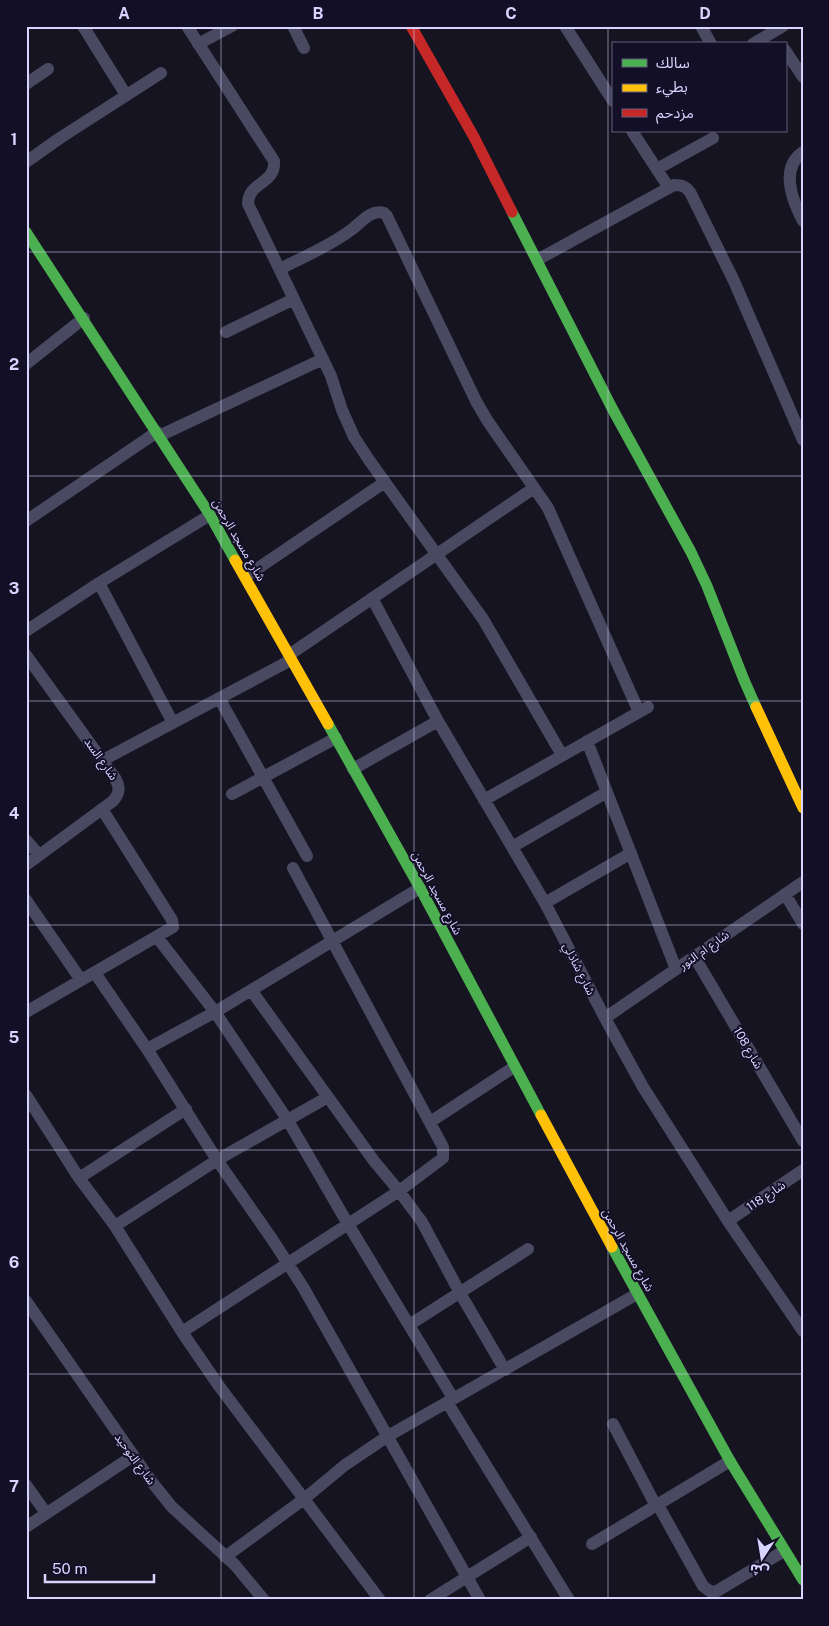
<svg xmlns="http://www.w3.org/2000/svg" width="829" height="1626" viewBox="0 0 829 1626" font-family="'Public Sans','Noto Sans Arabic',sans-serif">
<rect width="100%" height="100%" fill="#161421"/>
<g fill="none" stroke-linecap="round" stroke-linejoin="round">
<path stroke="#4a4962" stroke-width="12" d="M83 26 126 95
M187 26 274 161C276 185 248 181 248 204L331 376 342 410 354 437 369 460 483 619 562 755
M293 26 304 48
M565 26 613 101
M701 26 711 44
M198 44 232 26
M753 44 783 26
M785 50 803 77
M26 84 48 69
M632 131 669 188
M803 152C780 168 792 200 803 221
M26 162 60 138 161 73
M657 169 713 138
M537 260 674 185C682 185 685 186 690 192L734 281 803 440
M280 269C303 257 330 246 351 230 361 223 370 209 384 213L387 216 476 401 487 420 548 508 639 712
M226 332 294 299
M26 364 84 318
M159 436 323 359
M26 521 157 432
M245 577 385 482
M99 583 173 723
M372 598 438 721 545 903 605 1018 643 1087 728 1221 803 1331
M26 631 99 583 210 515
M26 655 115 778C120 787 120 793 113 801L26 865
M289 655 534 488
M219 698 307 856
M587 741 676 969
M103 760 291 660
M353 769 438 721
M232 794 336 738
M484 800 648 707
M26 840 39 855
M512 847 607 792
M785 894 803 924
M26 900 81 980
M545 903 631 853
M157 937 215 1012 287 1119 348 1224 453 1398
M694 956 803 1141
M95 973 147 1049 217 1160 272 1239 303 1287 480 1600
M251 990 374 1161 399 1191 422 1222 460 1293 505 1370
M26 1012 173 927 172 920 102 809
M605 1018 803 882
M147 1049 215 1012 420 888
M26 1095 79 1178 115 1226 182 1332 219 1386 380 1600
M430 1122 514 1067
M79 1178 186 1109
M728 1221 803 1170
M115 1226 217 1160 328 1097
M26 1301 151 1481 172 1507 235 1565 264 1600
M409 1325 528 1249
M182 1332 399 1191 443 1158V1147L293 868
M447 1402 569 1600
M613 1424 656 1506
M26 1485 46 1513
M658 1505 703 1586 711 1592 717 1591 784 1551
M26 1527 133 1456
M592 1544 730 1461
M225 1557 304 1499 345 1465 388 1436 637 1294
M430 1600 531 1537"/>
<path stroke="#4caf50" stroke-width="11" d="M512 212 613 410 691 552 707 586 744 680 756 707
M26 232 210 515 235 560
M328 724 420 888 541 1115
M612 1247 730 1461 803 1580"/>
<path stroke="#ffc107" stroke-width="11" d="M235 560 328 724
M756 707 803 808
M541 1115 612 1247"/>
<path stroke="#c62828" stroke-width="11" d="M411 26 474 137 512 212"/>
</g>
<path fill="none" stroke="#d9d4ff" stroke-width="1" stroke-opacity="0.55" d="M221 26V1600M414 26V1600M608 26V1600M26 252H803M26 476H803M26 701H803M26 925H803M26 1150H803M26 1374H803"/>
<g text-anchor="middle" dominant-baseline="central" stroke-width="4" stroke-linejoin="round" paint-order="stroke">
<g font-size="12" fill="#d9d4ff" stroke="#130f26">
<text transform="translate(239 540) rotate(60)">شارع مسجد الرحمن</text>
<text transform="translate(101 759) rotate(55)">شارع السد</text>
<text transform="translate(437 893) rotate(62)">شارع مسجد الرحمن</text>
<text transform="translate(704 950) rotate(-35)">شارع ام النور</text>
<text transform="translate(579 969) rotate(63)">شارع شاذلي</text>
<text transform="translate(748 1048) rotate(60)">شارع 108</text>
<text transform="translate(766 1196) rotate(-34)">شارع 118</text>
<text transform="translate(628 1250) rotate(61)">شارع مسجد الرحمن</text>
<text transform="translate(135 1459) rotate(54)">شارع التوحيد</text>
</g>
</g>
<rect width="829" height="1626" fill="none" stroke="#130f26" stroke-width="55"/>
<rect x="612" y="42" width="175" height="90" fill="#130f26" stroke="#625e7d"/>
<rect x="622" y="59" width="25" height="8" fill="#4caf50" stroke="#625e7d"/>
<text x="656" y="68" font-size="15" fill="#d9d4ff">سالك</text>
<rect x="622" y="84" width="25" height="8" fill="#ffc107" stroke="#625e7d"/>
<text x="656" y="92" font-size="15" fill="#d9d4ff">بطيء</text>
<rect x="622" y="109" width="25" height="8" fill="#c62828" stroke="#625e7d"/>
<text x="656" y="118" font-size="15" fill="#d9d4ff">مزدحم</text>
<g transform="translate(762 1558) rotate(192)" stroke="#130f26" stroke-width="4" paint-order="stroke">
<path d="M0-4L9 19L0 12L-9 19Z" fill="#d9d4ff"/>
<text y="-8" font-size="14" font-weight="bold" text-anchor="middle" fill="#d9d4ff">ش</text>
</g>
<path d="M45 1574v8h109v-8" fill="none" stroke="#d9d4ff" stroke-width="2.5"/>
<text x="52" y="1574" font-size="15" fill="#d9d4ff" stroke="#130f26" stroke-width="4" paint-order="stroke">50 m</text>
<rect x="28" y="28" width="774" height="1570" fill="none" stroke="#d9d4ff" stroke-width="2"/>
<g font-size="16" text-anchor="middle" font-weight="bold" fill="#d9d4ff">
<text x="124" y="19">A</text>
<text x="318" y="19">B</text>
<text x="511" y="19">C</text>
<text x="705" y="19">D</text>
<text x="14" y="145">1</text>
<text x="14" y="370">2</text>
<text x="14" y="594">3</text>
<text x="14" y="819">4</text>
<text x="14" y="1043">5</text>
<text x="14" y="1268">6</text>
<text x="14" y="1492">7</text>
</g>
</svg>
